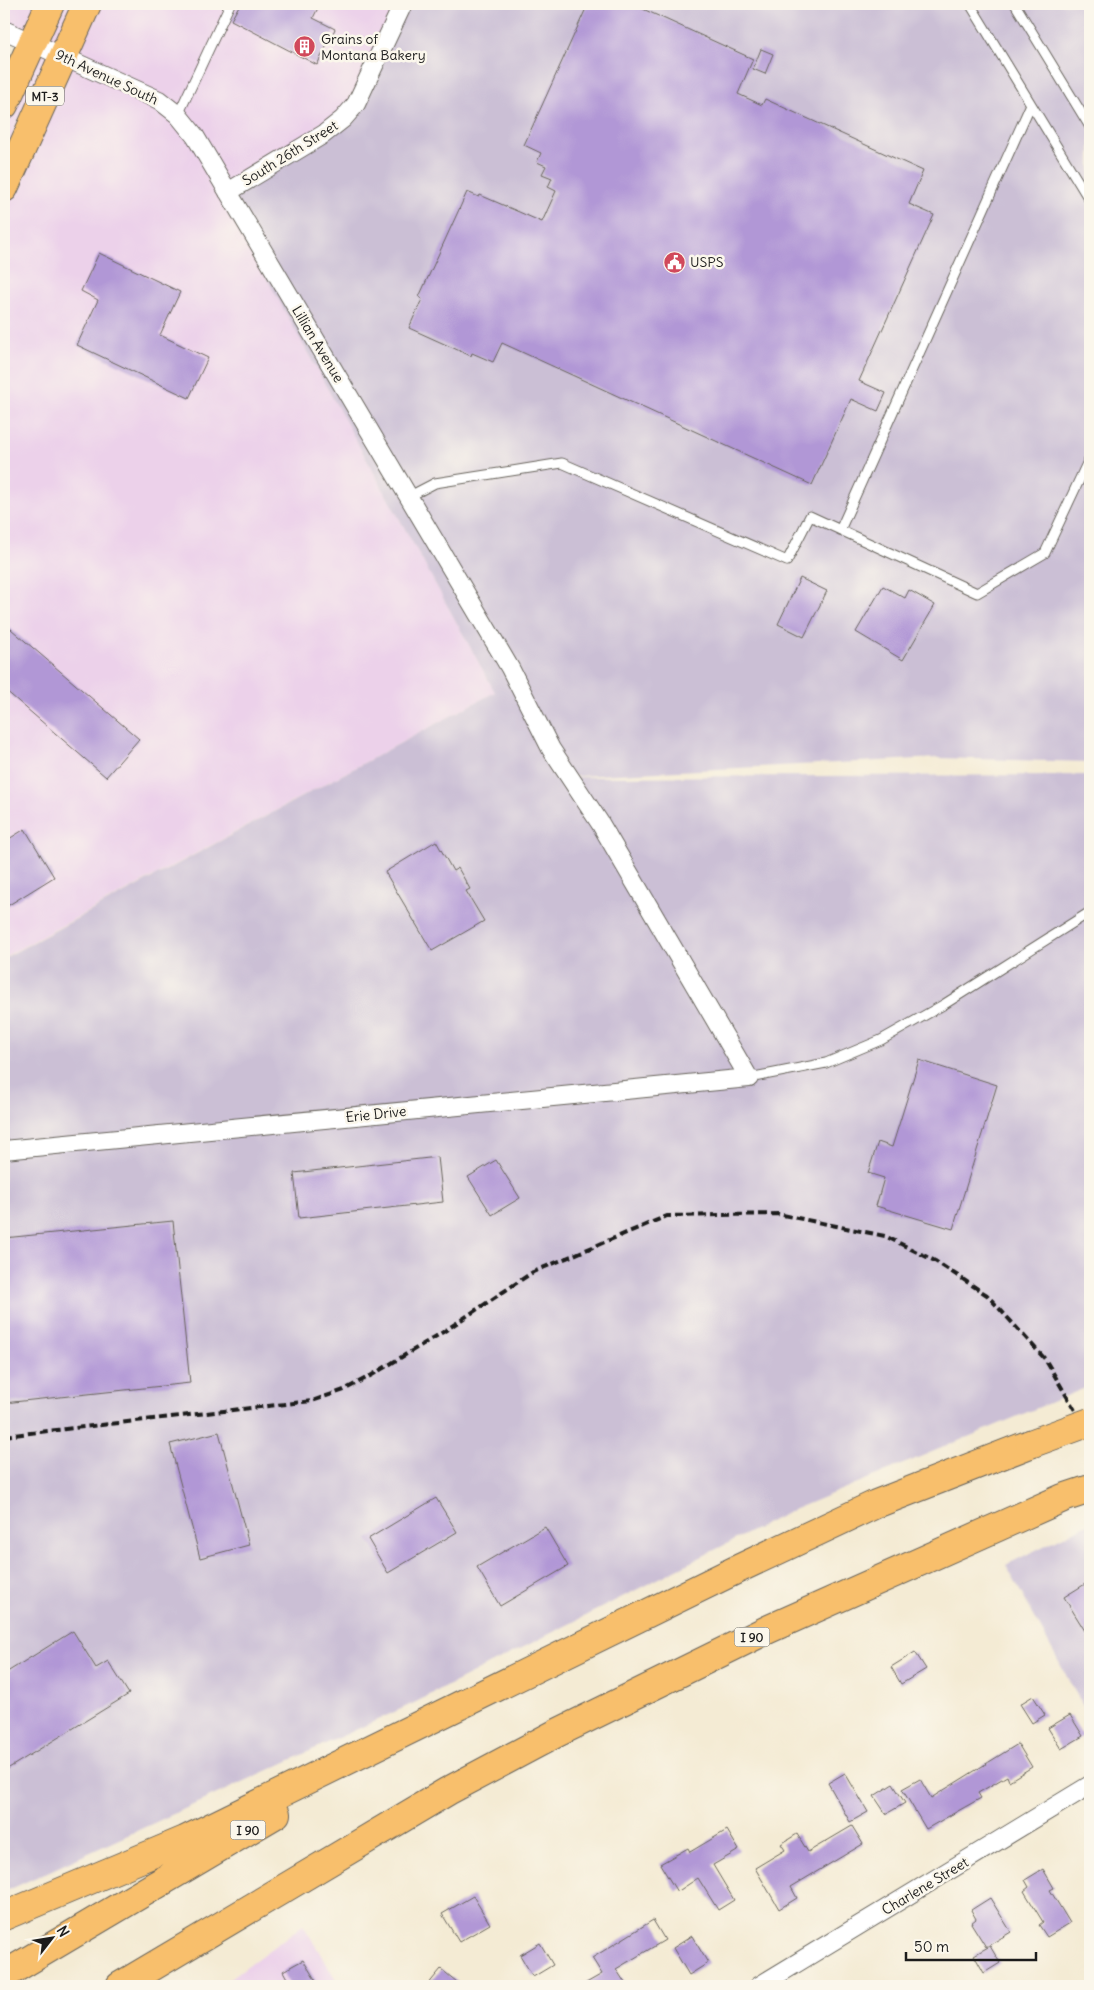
<svg xmlns="http://www.w3.org/2000/svg" width="1094" height="1990" viewBox="0 0 1094 1990" font-family="Delius,sans-serif">
<rect width="100%" height="100%" fill="#fbf7ec"/>
<filter id="ink" filterUnits="userSpaceOnUse"><feTurbulence type="fractalNoise" baseFrequency=".02" numOctaves="2"/><feDisplacementMap in="SourceGraphic" scale="10" xChannelSelector="R" yChannelSelector="G"/><feConvolveMatrix kernelMatrix="1 2 1 2 8 2 1 2 1" color-interpolation-filters="sRGB"/></filter>
<filter id="wash" filterUnits="userSpaceOnUse"><feTurbulence type="fractalNoise" baseFrequency=".0096" numOctaves="4" result="noise"/><feDisplacementMap in="SourceGraphic" scale="20" xChannelSelector="R" yChannelSelector="G"/><feGaussianBlur stdDeviation="1.12" result="paint"/><feColorMatrix in="noise" values="0 0 0 0 0 0 0 0 0 0 0 0 0 0 0 0 0 1.4 0 .05"/><feComposite in="paint" operator="in"/></filter>
<g filter="url(#wash)">
<rect width="100%" height="100%" fill="#f4ebd4"/>
<path fill="#ecd1ea" d="M4 4H405L360 107 224 201 495 692 4 957V105L32 43 4 30Z
M303 1925 340 1986H220Z"/>
<path fill="#cbbfd5" d="M405 4H1090V762L938 758 559 777 1090 775V1386L793 1510 414 1703 4 1892V958L495 692 224 201 345 124Z
M1090 1523V1719L1006 1565Z"/>
<g id="blocks">
<path fill="#b197d6" d="M240 4H320L313 18 335 29 317 65 231 20Z
M588 4H632L753 59 738 94 762 105 765 99 923 171 909 204 934 215 859 381 886 393 878 411 851 399 812 485 502 343 493 362 472 353 471 356 409 328 422 299 419 297 467 192 479 197 480 195 542 222 556 191 548 187 552 178 542 174 546 166 537 162 541 153 524 145Z
M761 49 773 54 765 74 753 69Z
M99 253 180 292 160 335 208 358 189 398 77 345 98 300 81 291Z
M800 578 827 591 804 637 778 624Z
M883 586 905 598 909 590 935 605 903 660 856 632Z
M4 623 139 739 106 777 4 689Z
M25 829 54 877 4 908V842Z
M436 841 453 871 458 868 470 889 466 891 484 921 432 951 385 872Z
M919 1060 997 1085 953 1229 876 1206 884 1178 868 1173 878 1142 892 1147Z
M438 1157 443 1202 299 1218 294 1173Z
M496 1160 520 1198 492 1215 468 1177Z
M173 1221 190 1383 4 1403V1238Z
M219 1432 249 1545 200 1558 170 1444Z
M436 1498 457 1532 388 1573 368 1539Z
M545 1527 568 1566 500 1606 477 1567Z
M1090 1581V1639L1064 1597Z
M73 1631 96 1668 108 1661 129 1694 4 1771V1674Z
M915 1652 926 1669 901 1684 891 1667Z
M1033 1696 1045 1715 1032 1723 1020 1704Z
M1070 1715 1083 1736 1061 1749 1048 1728Z
M1018 1744 1032 1767 1009 1781 1007 1776 978 1793 981 1798 926 1829 902 1789 920 1779 931 1798Z
M845 1773 868 1812 850 1822 828 1783Z
M893 1784 905 1803 886 1814 874 1796Z
M852 1826 863 1844 791 1887 797 1898 779 1909 755 1868 785 1850 781 1844 797 1834 808 1852Z
M727 1830 739 1850 713 1865 734 1900 718 1910 698 1878 677 1892 660 1864 688 1848 690 1852Z
M1043 1869 1054 1888 1050 1890 1070 1923 1047 1937 1039 1925 1043 1922 1024 1891 1029 1887 1025 1880Z
M473 1896 490 1924 459 1942 442 1914Z
M990 1898 1011 1932 986 1947 971 1923 976 1919 971 1910Z
M653 1920 665 1940 616 1969 627 1986H581L602 1974 592 1958Z
M692 1936 708 1963 689 1975 673 1948Z
M540 1943 553 1965 533 1977 520 1955Z
M990 1946 1000 1963 984 1973 974 1955Z
M303 1960 319 1986H291L283 1971Z
M441 1969 462 1986H427Z"/>
</g>
</g>
<g filter="url(#ink)">
<use href="#blocks" fill-opacity="0" stroke="#68645c" stroke-width="1"/>
<g fill="none" stroke-linecap="round" stroke-linejoin="round">
<defs>
<path id="service" d="M970 4 1090 201
M1015 4 1090 127
M178 115 230 4
M408 497 435 483 562 463 787 561 810 516 977 593 1045 553 1090 457
M840 530 1031 104
M749 1078 826 1063 881 1040 943 1005 1090 912"/>
<path id="minor" d="M4 30 159 100 178 115 195 136 510 668 551 749 600 823 749 1078 4 1150
M228 192 324 134 343 119 356 104 403 4
M759 1986 1090 1785"/>
<path id="primary" d="M4 105 50 4
M4 188 87 4"/>
<path id="motorway" d="M4 1916 185 1840 740 1568 876 1504 1030 1444
M4 1975 276 1814
M120 1986 448 1791 557 1733 769 1629 1063 1498 1090 1489"/>
</defs>
<use href="#service" stroke="#68645c" stroke-width="11"/>
<use href="#minor" stroke="#68645c" stroke-width="20"/>
<use href="#primary" stroke="#68645c" stroke-width="30"/>
<use href="#motorway" stroke="#68645c" stroke-width="30"/>
<use href="#service" stroke="#fff" stroke-width="9"/>
<use href="#minor" stroke="#fff" stroke-width="18"/>
<use href="#primary" stroke="#f8bf6c" stroke-width="28"/>
<use href="#motorway" stroke="#f8bf6c" stroke-width="28"/>
<path stroke="#1c1c1c" stroke-width="4" stroke-dasharray="8 4" stroke-linecap="butt" d="M4 1436 312 1401 344 1390 372 1375 443 1332 533 1272 667 1216 778 1214 885 1236 935 1261 987 1295 1045 1359 1090 1436"/>
<defs>
<path id="motorway-bridge" d="M1030 1444 1090 1422"/>
</defs>
<use href="#motorway-bridge" stroke="#68645c" stroke-width="30" stroke-linecap="butt"/>
<use href="#motorway-bridge" stroke="#f8bf6c" stroke-width="28"/>
</g>
</g>
<defs>
<symbol id="building-disc" viewBox="-11 -11 22 22"><circle r="9.5" fill="#d1495b" stroke="#fbf7ec"/><path d="M-4-6H4V6H1V3H-1V6H-4ZM-2.5-4.3h1.7v1.8h-1.7ZM.8-4.3h1.7v1.8H.8ZM-2.5-1h1.7V.8h-1.7ZM.8-1h1.7V.8H.8Z" fill="#fff"/></symbol>
<symbol id="civic-disc" viewBox="-11 -11 22 22"><circle r="9.5" fill="#d1495b" stroke="#fbf7ec"/><path d="M-.6-6.5H3V-4.5H.6V-3L4-1V1h2V6H-6V1h2V-1L-.6-3ZM-1.2 2.5V6h2.4V2.5Z" fill="#fff"/></symbol>
</defs>
<g fill-rule="evenodd">
<use href="#building-disc" x="292" y="34" width="25" height="25"/>
<use href="#civic-disc" x="662" y="250" width="25" height="25"/>
</g>
<g text-anchor="middle" dominant-baseline="central" stroke-width="5" stroke-linejoin="round" paint-order="stroke">
<g fill="#fbf7ec" stroke="#5f5e5a" stroke-width="1">
<rect x="26" y="86.5" width="38" height="19" rx="4"/>
<rect x="734.5" y="1627.5" width="35" height="19" rx="4"/>
<rect x="230.5" y="1820.5" width="35" height="19" rx="4"/>
</g>
<g font-size="12" font-weight="bold" fill="#1c1c1c">
<text x="45" y="96">MT-3</text>
<text x="752" y="1637">I 90</text>
<text x="248" y="1830">I 90</text>
</g>
<g font-size="14" fill="#1c1c1c" stroke="#fbf7ec" text-anchor="start">
<text x="321" y="39">Grains of<tspan x="321" dy="16">Montana Bakery</tspan></text>
<text x="690" y="262">USPS</text>
</g>
<g font-size="14" fill="#1c1c1c" stroke="#fbf7ec">
<text transform="translate(107 77) rotate(25)">9th Avenue South</text>
<text transform="translate(290 153) rotate(-32)">South 26th Street</text>
<text transform="translate(318 344) rotate(59)">Lillian Avenue</text>
<text transform="translate(376 1114) rotate(-6)">Erie Drive</text>
<text transform="translate(925 1886) rotate(-31)">Charlene Street</text>
</g>
</g>
<rect width="1094" height="1990" fill="none" stroke="#fbf7ec" stroke-width="20"/>
<g transform="translate(52 1938) rotate(59)" stroke="#fbf7ec" stroke-width="4" paint-order="stroke">
<path d="M0-4L9 19L0 12L-9 19Z" fill="#1c1c1c"/>
<text y="-8" font-size="14" font-weight="bold" text-anchor="middle" fill="#1c1c1c">N</text>
</g>
<path d="M906 1952v8h130v-8" fill="none" stroke="#1c1c1c" stroke-width="2.5"/>
<text x="914" y="1952" font-size="15" fill="#1c1c1c" stroke="#fbf7ec" stroke-width="4" paint-order="stroke">50 m</text>
</svg>
